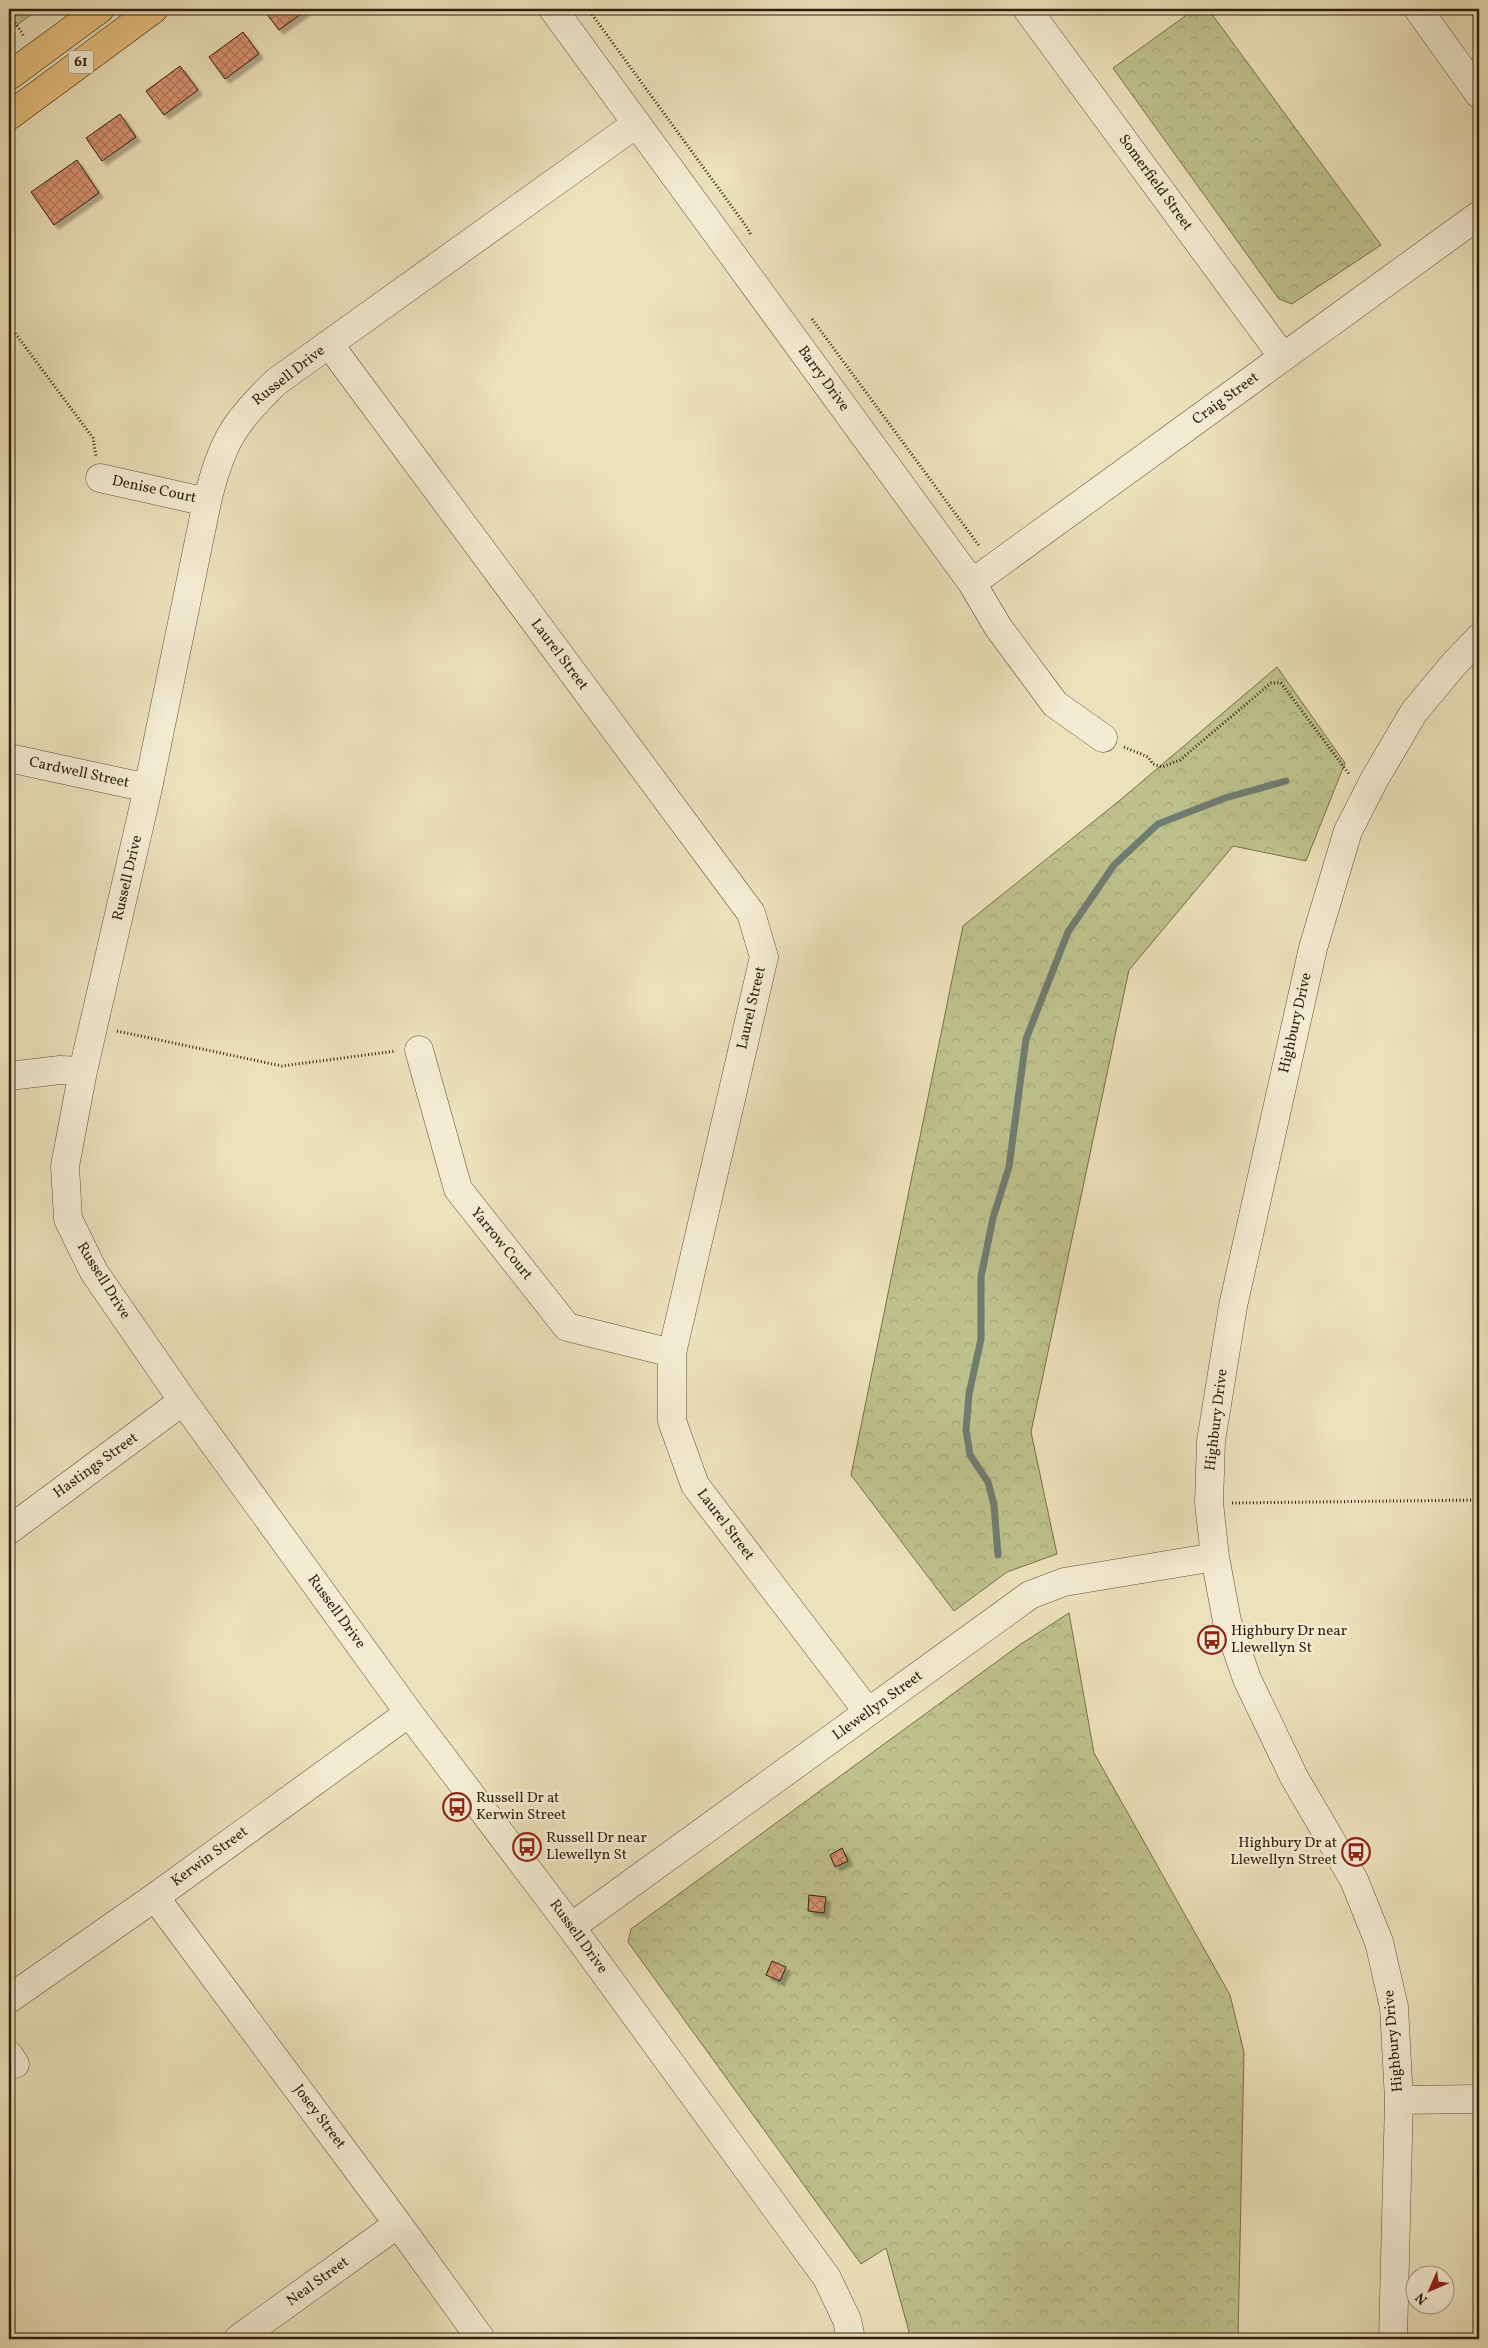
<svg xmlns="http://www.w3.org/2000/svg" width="1488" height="2348" viewBox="0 0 1488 2348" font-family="Vollkorn,serif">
<defs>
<pattern id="park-crowns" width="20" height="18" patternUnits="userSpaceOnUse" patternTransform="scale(1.25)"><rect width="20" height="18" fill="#bec18c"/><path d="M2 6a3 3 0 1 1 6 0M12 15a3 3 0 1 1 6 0" fill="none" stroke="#a4a578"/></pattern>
<pattern id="building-cross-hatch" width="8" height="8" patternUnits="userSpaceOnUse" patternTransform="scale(1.25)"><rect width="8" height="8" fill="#d79271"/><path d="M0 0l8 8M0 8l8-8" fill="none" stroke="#af775b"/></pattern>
<filter id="shadow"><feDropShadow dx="4.5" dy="4.5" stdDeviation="1" flood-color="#0004"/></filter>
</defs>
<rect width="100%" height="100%" fill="#ece1bb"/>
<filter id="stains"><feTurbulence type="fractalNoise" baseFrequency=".004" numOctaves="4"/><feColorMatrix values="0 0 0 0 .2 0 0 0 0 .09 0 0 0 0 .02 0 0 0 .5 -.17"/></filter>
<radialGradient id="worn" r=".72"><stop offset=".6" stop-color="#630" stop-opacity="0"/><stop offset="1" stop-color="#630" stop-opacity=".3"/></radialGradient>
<path fill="url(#park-crowns)" stroke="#786f4c" d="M9 9H39L9 31Z
M1195 9H1208L1381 245 1292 304 1279 299 1113 68Z
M1277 667 1345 763 1306 861 1233 846 1129 970 1031 1432 1057 1554 1007 1572 954 1611 851 1475 963 926 1119 801Z
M1069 1613 1094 1753 1230 1995 1244 2052 1238 2339H911L886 2248 861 2264 628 1942 631 1929 1021 1644Z"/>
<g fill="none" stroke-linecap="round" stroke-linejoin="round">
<path stroke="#6f7c71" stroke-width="7" d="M998 1555 994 1505 988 1482 970 1455 966 1430 969 1394 981 1339V1277L993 1218 1009 1167 1026 1039 1068 932 1114 865 1158 824 1225 798 1286 781"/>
</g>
<path fill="url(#building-cross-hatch)" stroke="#311d0d" filter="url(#shadow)" d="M263 9H308L279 30Z
M243 32 259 54 225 79 209 57Z
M180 66 198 90 164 115 146 91Z
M120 114 136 137 102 161 86 138Z
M77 160 99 193 54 225 31 192Z
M842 1848 848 1861 835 1867 830 1855Z
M809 1895 826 1897 824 1913 808 1911Z
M772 1961 786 1967 780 1981 766 1975Z"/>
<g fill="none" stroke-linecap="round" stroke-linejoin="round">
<defs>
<path id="minor" d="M553 9 972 583 998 627 1055 704 1103 738
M1027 9 1283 357
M1418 9 1479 94
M636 124 276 382C233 423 221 444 207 502L148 788 83 1071 65 1166 68 1219 94 1272 183 1401 409 1713 571 1927 827 2278 847 2320 851 2339
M329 344 751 913 764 957 672 1353V1421L695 1485 868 1712
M100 478 207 502
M972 583 1479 215
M9 758 148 788
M419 1050 458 1189 567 1327 672 1353
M9 1076 60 1070 83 1071
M9 1530 183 1401
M155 1897 398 2224 481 2339
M571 1927 1030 1595 1064 1582 1215 1557
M9 1999 155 1897 409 1713
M9 2055 15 2064
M1399 2100 1479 2099
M238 2339 398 2224
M1393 2339 1399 2100 1394 2007 1379 1942 1354 1880 1294 1777 1247 1679 1227 1621 1215 1557 1209 1503 1211 1441 1233 1306 1313 948 1348 831 1374 780 1414 712 1454 664 1479 638"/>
<path id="major" d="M9 76 100 9
M9 116 154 9"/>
</defs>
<use href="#minor" stroke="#604e38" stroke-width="29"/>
<use href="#major" stroke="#311d0d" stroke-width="29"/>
<path stroke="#311d0d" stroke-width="3" stroke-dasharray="1 2.5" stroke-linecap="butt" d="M588 9 746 226 751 235
M9 14 24 36
M812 319 980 547
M9 325 93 438 96 456
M1124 747 1148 757 1153 764 1162 767 1180 760 1271 683H1281L1349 774
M117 1031 282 1066 396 1051
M1232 1503 1479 1500"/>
<use href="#minor" stroke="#f3ecd3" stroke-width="28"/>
<use href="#major" stroke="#e6c07e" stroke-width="28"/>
</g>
<defs>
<symbol id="bus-ring" viewBox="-11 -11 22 22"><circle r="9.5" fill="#f3ecd3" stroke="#8f2418" stroke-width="1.5"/><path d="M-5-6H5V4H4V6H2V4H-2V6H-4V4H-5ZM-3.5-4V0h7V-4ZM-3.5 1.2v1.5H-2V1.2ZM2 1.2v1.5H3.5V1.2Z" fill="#8f2418"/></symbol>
</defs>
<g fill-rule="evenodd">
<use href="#bus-ring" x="1196" y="1624" width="32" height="32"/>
<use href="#bus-ring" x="441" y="1791" width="32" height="32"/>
<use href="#bus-ring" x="511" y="1831" width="32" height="32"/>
<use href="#bus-ring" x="1340" y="1836" width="32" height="32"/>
</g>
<g text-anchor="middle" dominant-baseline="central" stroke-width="5" stroke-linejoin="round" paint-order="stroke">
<rect fill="#f3ecd3" stroke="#6b5b48" stroke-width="1" x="68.5" y="50.5" width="25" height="23" rx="4"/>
<g font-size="14" font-weight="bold" fill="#311d0d">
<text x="81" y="62">61</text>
</g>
<g font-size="15" fill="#311d0d" stroke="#f3ecd3">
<text transform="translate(1155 183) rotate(54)">Somerfield Street</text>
<text transform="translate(289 376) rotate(-38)">Russell Drive</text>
<text transform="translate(823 379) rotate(54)">Barry Drive</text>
<text transform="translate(1226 399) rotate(-36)">Craig Street</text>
<text transform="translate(154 490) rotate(12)">Denise Court</text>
<text transform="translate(559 655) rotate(53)">Laurel Street</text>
<text transform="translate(79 773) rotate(12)">Cardwell Street</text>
<text transform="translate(128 878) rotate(-77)">Russell Drive</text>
<text transform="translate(752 1008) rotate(-77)">Laurel Street</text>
<text transform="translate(1296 1023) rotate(-77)">Highbury Drive</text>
<text transform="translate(501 1244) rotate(51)">Yarrow Court</text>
<text transform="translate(103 1281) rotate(58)">Russell Drive</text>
<text transform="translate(1217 1420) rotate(-83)">Highbury Drive</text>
<text transform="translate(96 1466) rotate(-36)">Hastings Street</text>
<text transform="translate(725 1525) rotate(53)">Laurel Street</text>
<text transform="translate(336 1612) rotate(54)">Russell Drive</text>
<text transform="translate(878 1706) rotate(-36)">Llewellyn Street</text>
<text transform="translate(210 1857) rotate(-36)">Kerwin Street</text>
<text transform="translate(578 1937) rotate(54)">Russell Drive</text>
<text transform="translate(1394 2041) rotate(-95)">Highbury Drive</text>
<text transform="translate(319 2117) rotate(53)">Josey Street</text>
<text transform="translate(318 2282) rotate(-36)">Neal Street</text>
</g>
<g font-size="15" fill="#311d0d" stroke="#f3ecd3" text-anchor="start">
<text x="1231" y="1631">Highbury Dr near<tspan x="1231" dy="17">Llewellyn St</tspan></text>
<text x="476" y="1798">Russell Dr at<tspan x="476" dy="17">Kerwin Street</tspan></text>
<text x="546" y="1838">Russell Dr near<tspan x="546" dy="17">Llewellyn St</tspan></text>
<text x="1337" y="1843" text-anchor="end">Highbury Dr at<tspan x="1337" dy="17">Llewellyn Street</tspan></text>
</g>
</g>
<rect width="1488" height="2348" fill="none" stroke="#ece1bb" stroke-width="30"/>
<rect x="10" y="10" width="1468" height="2328" fill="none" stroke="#311d0d" stroke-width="2.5"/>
<rect x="15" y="15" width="1458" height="2318" fill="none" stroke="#311d0d"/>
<g transform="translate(1430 2290) rotate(225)"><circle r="24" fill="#f3ecd3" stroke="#a59984"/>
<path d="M0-4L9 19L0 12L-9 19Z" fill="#8f2418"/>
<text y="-8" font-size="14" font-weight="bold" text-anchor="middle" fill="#311d0d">N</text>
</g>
<rect width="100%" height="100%" filter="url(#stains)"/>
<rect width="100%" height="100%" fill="url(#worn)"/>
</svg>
